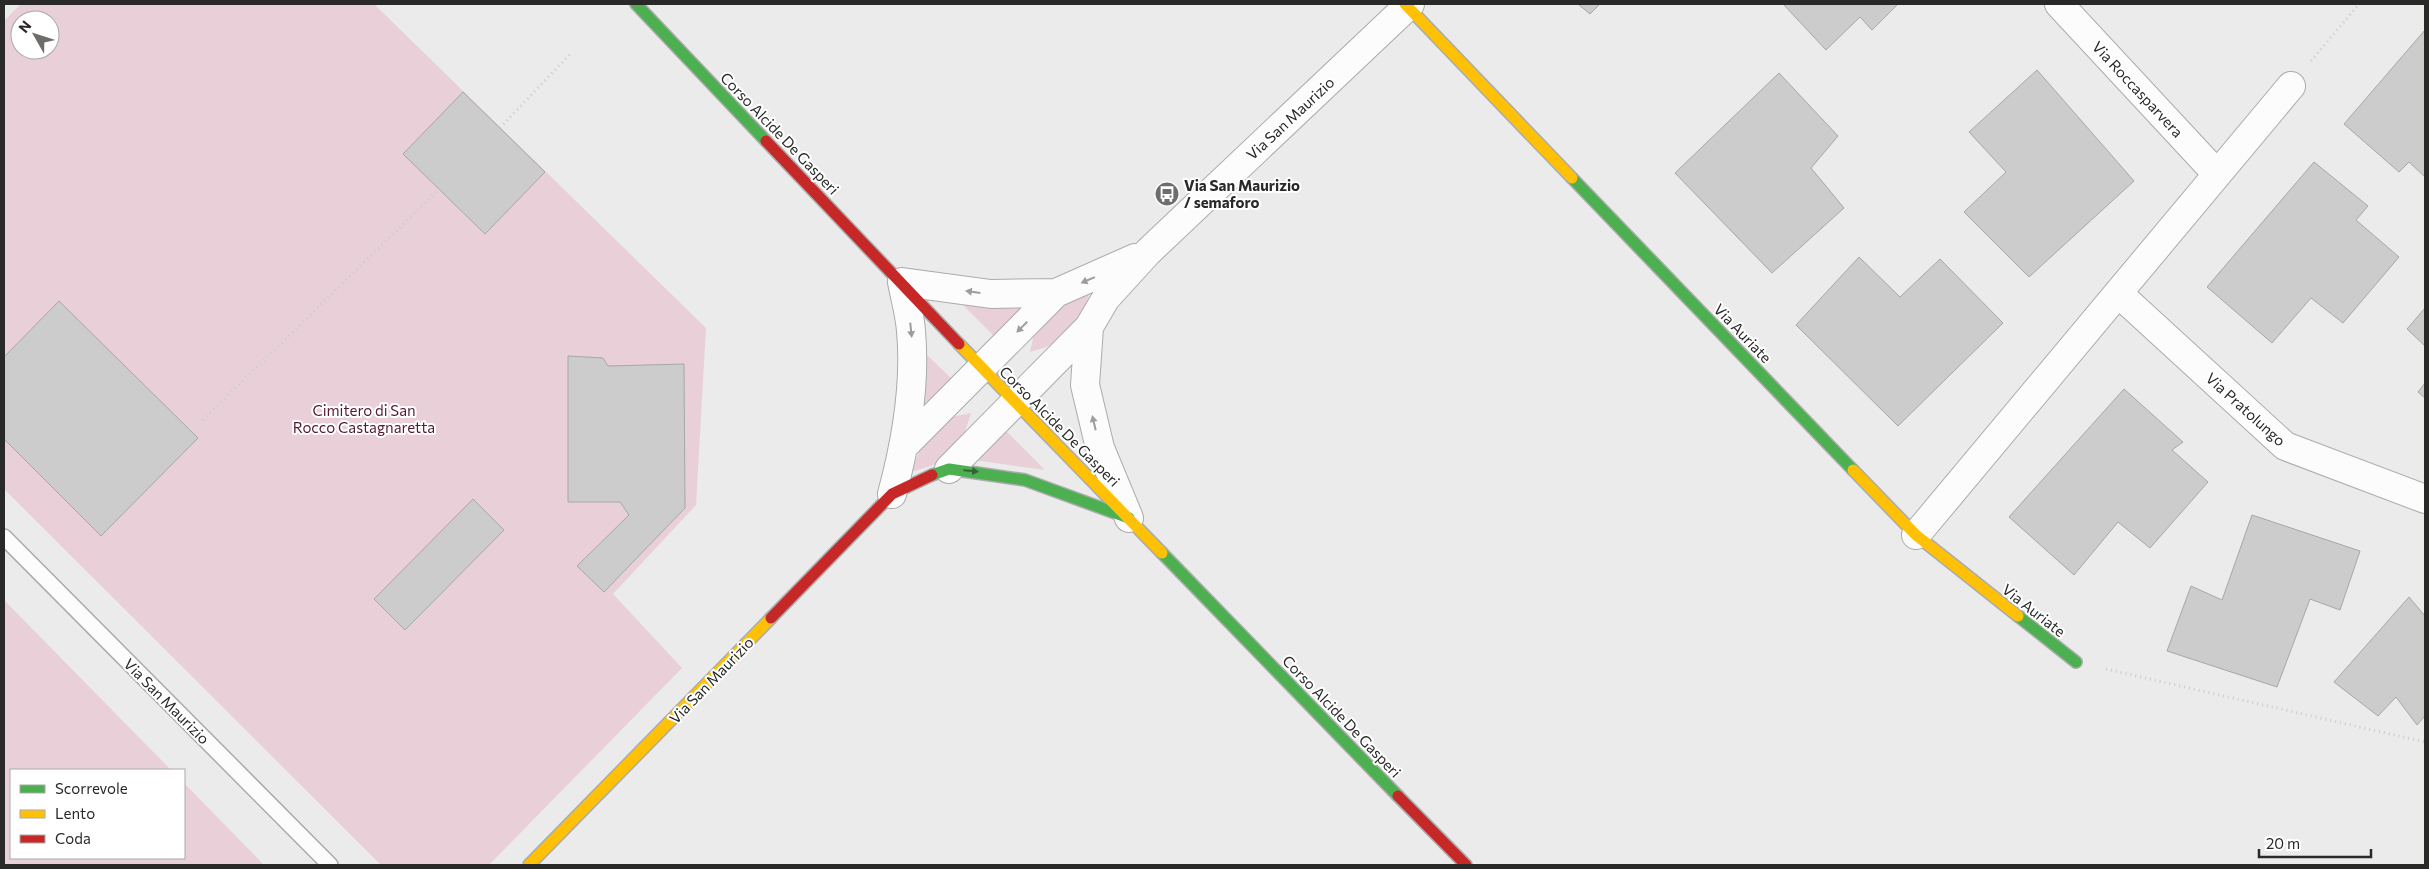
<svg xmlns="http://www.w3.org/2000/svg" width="2429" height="869" viewBox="0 0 2429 869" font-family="Commissioner,sans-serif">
<rect width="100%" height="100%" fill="#eaebea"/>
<path fill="#e9d0d8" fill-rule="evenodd" d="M21 4H374L706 328 696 505 613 594 682 668 489 865H381L4 489V21ZM20 20H50V50H20Z
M1089 295C1075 331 1068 342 1030 352L1034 334 1065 300Z
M960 302 1026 309 997 339Z
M924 352 952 379 923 407Z
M971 413 965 432 937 464 911 472 926 435 951 417Z
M1001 426 1045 470 974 460Z
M4 600 171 770H11V858H184V783L264 865H4Z"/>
<path fill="#cbcccb" stroke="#a6a7a6" d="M1578 4H1600L1590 14Z
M1783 4H1898L1872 30 1860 17 1826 50Z
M2425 30V177L2409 162 2399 172 2344 124Z
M2037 70 2134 181 2029 277 1964 212 2006 172 1969 132Z
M1779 73 1838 136 1811 168 1844 208 1772 273 1675 173Z
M463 92 545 172 485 234 403 154Z
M2314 162 2368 206 2356 220 2399 257 2343 323 2311 298 2272 343 2207 287Z
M1859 257 1900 297 1940 259 2003 323 1898 426 1796 325Z
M59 301 198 438 101 536 4 439V357Z
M2425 308V346L2407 329Z
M568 356 603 358 608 366 684 364 685 508 604 592 577 566 629 515 620 502H568Z
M2425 383V398L2418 392Z
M2124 389 2183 442 2172 450 2208 482 2150 548 2118 522 2074 575 2009 517Z
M473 499 504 530 405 630 374 599Z
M2252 515 2360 551 2340 610 2310 599 2277 687 2167 651 2191 586 2222 600Z
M2409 597 2425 616V716L2417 725 2396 697 2378 716 2334 682Z"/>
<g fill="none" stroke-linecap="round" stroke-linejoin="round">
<defs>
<path id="lane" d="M4 537 330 865"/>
<path id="street" d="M2059 4 2217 174
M2118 293 2285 446 2425 499
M906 444 1056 293
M949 469 1089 327
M892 494C906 442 916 386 911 331 910 315 905 298 902 282L991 294 1056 293 1135 258
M1129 518 1100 448 1085 385 1089 327 1106 298 1148 252 1410 4
M1916 535 2291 86"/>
<path id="fast" d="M636 4 766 141
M1572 178 1853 470
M932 475 949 469 1025 480 1129 518
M1162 553 1398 796
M2018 616 2076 662"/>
<path id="slow" d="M1405 4 1572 178
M959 344 1162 553
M1853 470 1916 535 2018 616
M529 865 771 618"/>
<path id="jam" d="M766 141 959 344
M771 618 892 494 932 475
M1398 796 1466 865"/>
</defs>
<use href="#lane" stroke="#ababab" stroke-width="18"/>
<use href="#street" stroke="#ababab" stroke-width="30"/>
<use href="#fast" stroke="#ababab" stroke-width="14"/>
<use href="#slow" stroke="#ababab" stroke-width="14"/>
<use href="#jam" stroke="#ababab" stroke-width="14"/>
<path stroke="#cbcbcb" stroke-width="3" stroke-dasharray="1 4" stroke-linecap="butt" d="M2311 61 2359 4
M500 128 572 52
M203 420 439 189
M2106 669 2425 742"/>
<use href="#lane" stroke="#fcfcfc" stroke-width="15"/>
<use href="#street" stroke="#fcfcfc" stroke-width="28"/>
<use href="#fast" stroke="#4caf50" stroke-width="11"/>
<use href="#slow" stroke="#ffc107" stroke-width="11"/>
<use href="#jam" stroke="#c62828" stroke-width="11"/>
</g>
<defs><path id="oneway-solid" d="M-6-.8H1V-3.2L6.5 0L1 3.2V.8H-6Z" transform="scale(1.25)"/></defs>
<g fill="#9d9d9d">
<use href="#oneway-solid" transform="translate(1088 280) rotate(157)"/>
<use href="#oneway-solid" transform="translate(973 292) rotate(-172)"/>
<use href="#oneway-solid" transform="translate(1022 327) rotate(135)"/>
<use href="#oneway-solid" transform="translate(911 330) rotate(84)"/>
<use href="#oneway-solid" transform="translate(1094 423) rotate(-103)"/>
</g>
<use fill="#375f38" href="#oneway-solid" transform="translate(971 471) rotate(5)"/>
<defs>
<symbol id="bus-disc" viewBox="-11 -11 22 22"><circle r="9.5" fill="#6d6d6c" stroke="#fff"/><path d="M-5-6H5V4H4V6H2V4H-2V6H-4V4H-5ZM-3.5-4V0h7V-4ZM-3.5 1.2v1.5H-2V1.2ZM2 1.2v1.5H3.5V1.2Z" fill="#fff"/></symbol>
</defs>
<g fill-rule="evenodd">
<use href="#bus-disc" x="1153" y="180" width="28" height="28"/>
</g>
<g text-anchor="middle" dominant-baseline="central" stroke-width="4" stroke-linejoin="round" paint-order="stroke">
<g font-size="15" fill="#292928" stroke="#fff">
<text transform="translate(2138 89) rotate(47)">Via Roccasparvera</text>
<text transform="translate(1290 118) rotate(-43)">Via San Maurizio</text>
<text transform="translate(780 133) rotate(46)">Corso Alcide De Gasperi</text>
<text transform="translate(1743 333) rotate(46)">Via Auriate</text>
<text transform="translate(2246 409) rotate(42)">Via Pratolungo</text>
<text transform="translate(1060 426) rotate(45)">Corso Alcide De Gasperi</text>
<text transform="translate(2034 610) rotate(38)">Via Auriate</text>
<text transform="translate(711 680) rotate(-46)">Via San Maurizio</text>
<text transform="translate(167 701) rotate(45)">Via San Maurizio</text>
<text transform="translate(1342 716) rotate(46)">Corso Alcide De Gasperi</text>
</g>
<g font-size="15" font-weight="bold" fill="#292928" stroke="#fff" text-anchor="start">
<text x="1184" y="185">Via San Maurizio<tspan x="1184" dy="17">/ semaforo</tspan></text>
</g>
<g font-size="15" fill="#551932" stroke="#fff">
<text x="364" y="410">Cimitero di San<tspan x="364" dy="17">Rocco Castagnaretta</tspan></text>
</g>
</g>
<rect width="2429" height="869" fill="none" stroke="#292928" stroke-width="10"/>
<rect x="10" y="769" width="175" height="90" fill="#ffffff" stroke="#a9a9a9"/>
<rect x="20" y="785" width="25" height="8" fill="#4caf50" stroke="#a9a9a9"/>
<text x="55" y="794" font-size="15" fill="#292928">Scorrevole</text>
<rect x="20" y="810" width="25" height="8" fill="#ffc107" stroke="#a9a9a9"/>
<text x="55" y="819" font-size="15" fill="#292928">Lento</text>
<rect x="20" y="835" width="25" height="8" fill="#c62828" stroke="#a9a9a9"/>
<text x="55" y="844" font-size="15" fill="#292928">Coda</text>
<g transform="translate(35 35) rotate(309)"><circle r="24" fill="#ffffff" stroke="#a9a9a9"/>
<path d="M0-4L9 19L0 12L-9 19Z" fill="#6d6d6c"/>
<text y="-8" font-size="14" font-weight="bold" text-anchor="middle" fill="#292928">N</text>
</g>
<path d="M2259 849v8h112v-8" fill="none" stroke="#292928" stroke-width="2.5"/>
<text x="2266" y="849" font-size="15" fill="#292928" stroke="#ffffff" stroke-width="4" paint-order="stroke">20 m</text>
</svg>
